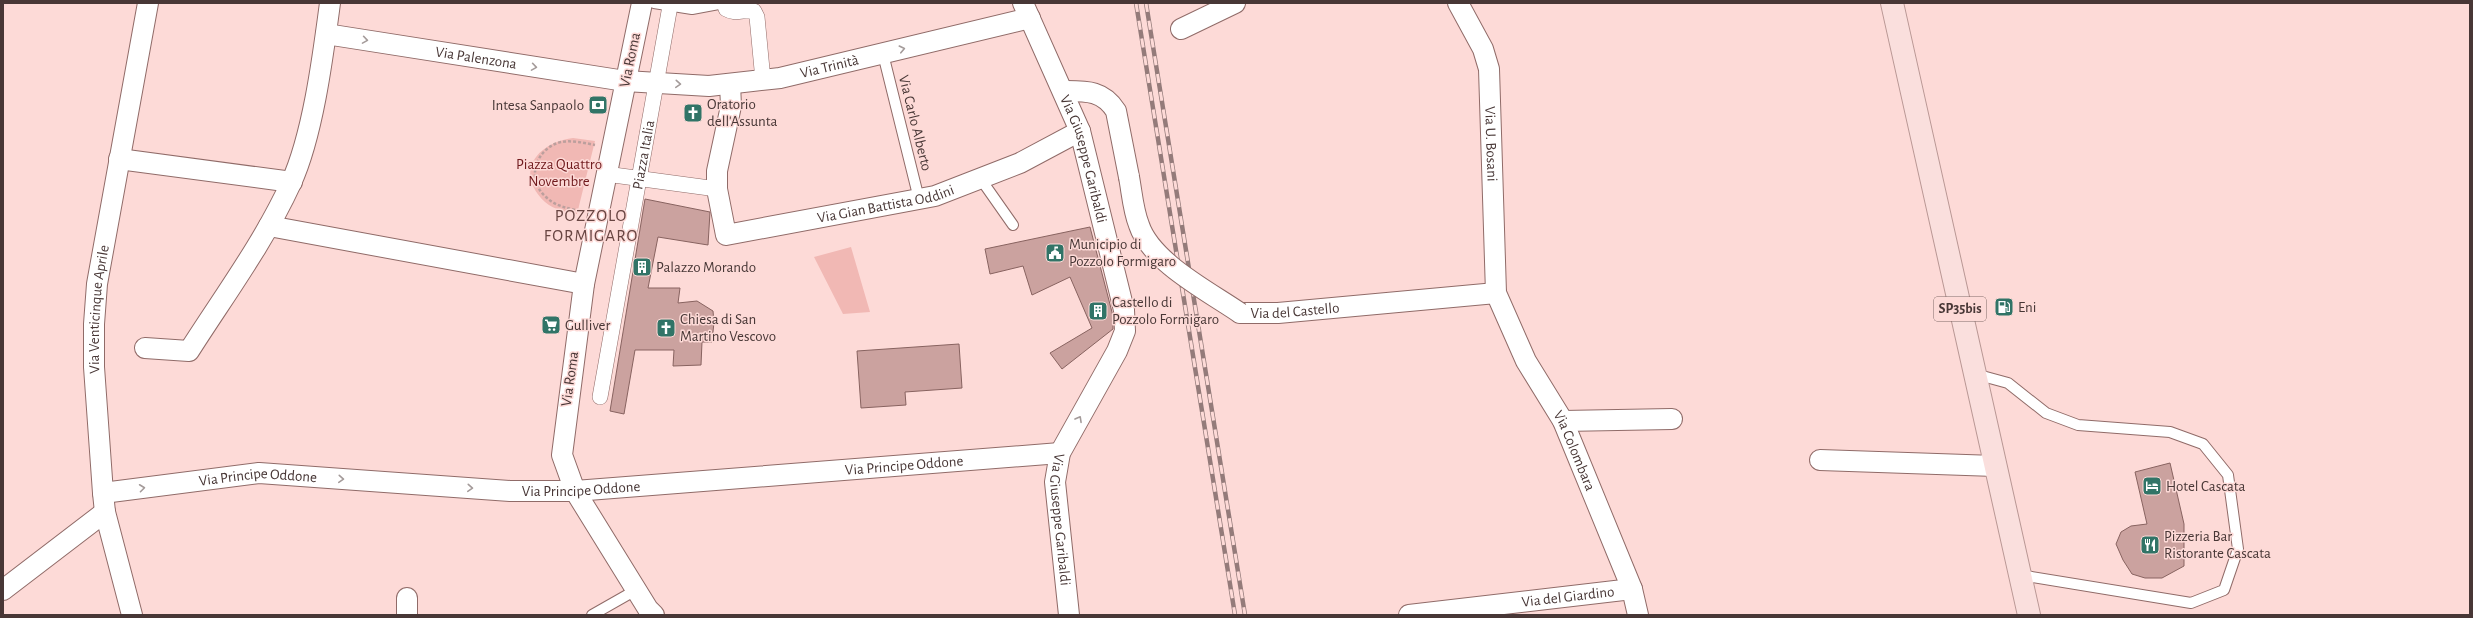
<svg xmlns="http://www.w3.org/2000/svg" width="2473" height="618" viewBox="0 0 2473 618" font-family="'Alegreya Sans',sans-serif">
<rect width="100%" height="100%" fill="#fddad7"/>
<path fill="#f1b8b4" d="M573 138 595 141 577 214C567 212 554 210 545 202 514 173 536 143 573 138Z
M851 247 870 312 843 314 814 257Z"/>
<path fill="#cba29f" stroke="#886360" d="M645 199 710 212 708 245 658 237 648 288H680L678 303 697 301 713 311 714 322 712 342H702L701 365 673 366 674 350H635L624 414 610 411Z
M1090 227 1113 316V329L1062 369 1050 353 1092 328 1070 277 1032 295 1023 266 990 274 985 249Z
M959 344 962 388 905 392 906 405 861 408 857 351Z
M2170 463 2184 524V566L2162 578H2145L2132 574 2123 560 2116 544 2121 532 2131 526 2147 524 2135 472Z"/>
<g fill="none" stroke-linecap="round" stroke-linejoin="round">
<defs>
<path id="service" d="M654 3 692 9 724 3
M883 54 919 199
M980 178 1013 225
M1975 374 2008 383 2046 413 2078 425 2170 432 2203 444 2228 475 2238 549 2224 590 2191 603 2020 575
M592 615 636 590"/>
<g id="pedestrian">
<path d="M724 3 726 9C736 15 744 9 754 11L757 17 763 80"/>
<path d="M606 174 717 189"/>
<path id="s1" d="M600 397 670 6"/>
</g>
<g id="minor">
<path d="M642 3 584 284 562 455 575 491 648 609 654 615"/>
<path id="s2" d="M1023 3 1080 131 1124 310 1125 331 1117 351 1060 453 1055 482 1069 615"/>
<path id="s3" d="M1458 3 1483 49 1489 69 1496 293 1526 361 1563 421 1632 589 1638 615"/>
<path d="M1181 29 1235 3"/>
<path id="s4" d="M326 34 625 81 709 86 780 78 1030 18"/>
<path id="s5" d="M730 84 731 106 717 171V189L726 235 935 196 1020 163 1080 131"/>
<path d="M1063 91C1086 91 1103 90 1116 111L1129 177"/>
<path d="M119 159 292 182"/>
<path d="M269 226 584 284"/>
<path id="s6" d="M1240 313H1278L1496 293"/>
<path d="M145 348 189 351C224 296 264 242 291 183 313 135 323 56 330 3"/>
<path d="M1563 421 1672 419"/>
<path d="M1820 460 1995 466"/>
<path id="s7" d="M103 493 259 473 510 491H575L1060 453"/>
<path d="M3 590 105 512"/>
<path d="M407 598V615"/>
<path id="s8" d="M132 615 105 512 103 493 94 367V324L97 284 148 3"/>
<path id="s9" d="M1409 615 1632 589"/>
</g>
<path id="primary" d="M1892 3 2029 615"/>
</defs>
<use href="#service" stroke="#906b68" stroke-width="12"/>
<use href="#pedestrian" stroke="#906b68" stroke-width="16"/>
<use href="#minor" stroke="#906b68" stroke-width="22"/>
<use href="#primary" stroke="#b99794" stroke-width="24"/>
<path stroke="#bc9f9d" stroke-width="2.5" stroke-dasharray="3 2" stroke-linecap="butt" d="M580 211C567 208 555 206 546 197 525 179 536 148 561 142 572 140 585 143 595 145"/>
<use href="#service" stroke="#fff" stroke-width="10"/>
<use href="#pedestrian" stroke="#fff" stroke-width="15"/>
<use href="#minor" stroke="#fff" stroke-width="20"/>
<use href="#primary" stroke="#fadfdd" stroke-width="22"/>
<defs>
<path id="rail" d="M1136 3 1235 615
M1146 3 1245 615"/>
</defs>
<use href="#rail" stroke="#947b7a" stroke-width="4.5"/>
<use href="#rail" stroke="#fddad7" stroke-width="3" stroke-dasharray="9" stroke-linecap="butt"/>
<defs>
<path id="minor-bridge" d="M1129 177C1132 193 1133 210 1139 225 1151 262 1208 291 1240 313"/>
</defs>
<use href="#minor-bridge" stroke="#906b68" stroke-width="22" stroke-linecap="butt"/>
<use href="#minor-bridge" stroke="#fff" stroke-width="20"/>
</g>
<defs><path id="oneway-chevron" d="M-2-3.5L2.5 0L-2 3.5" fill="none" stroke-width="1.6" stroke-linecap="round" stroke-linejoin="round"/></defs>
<g stroke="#a49b9a">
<use href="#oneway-chevron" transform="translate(365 40) rotate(9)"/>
<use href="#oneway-chevron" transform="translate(902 49) rotate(-13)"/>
<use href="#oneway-chevron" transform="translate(534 67) rotate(9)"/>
<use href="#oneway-chevron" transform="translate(678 84) rotate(4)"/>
<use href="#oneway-chevron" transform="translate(1079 419) rotate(-61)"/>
<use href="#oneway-chevron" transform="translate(341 479) rotate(4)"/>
<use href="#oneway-chevron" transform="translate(142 488) rotate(-7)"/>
<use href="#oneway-chevron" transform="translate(470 488) rotate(4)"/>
</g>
<defs>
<symbol id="bank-square" viewBox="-11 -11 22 22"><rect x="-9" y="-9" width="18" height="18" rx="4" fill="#317467" stroke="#fddad7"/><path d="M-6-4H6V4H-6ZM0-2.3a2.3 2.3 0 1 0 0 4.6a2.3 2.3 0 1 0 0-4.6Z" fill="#fff"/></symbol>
<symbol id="church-square" viewBox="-11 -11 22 22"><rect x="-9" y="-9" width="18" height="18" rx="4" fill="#317467" stroke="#fddad7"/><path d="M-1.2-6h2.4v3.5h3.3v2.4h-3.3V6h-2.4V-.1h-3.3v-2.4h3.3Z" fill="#fff"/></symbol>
<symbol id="civic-square" viewBox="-11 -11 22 22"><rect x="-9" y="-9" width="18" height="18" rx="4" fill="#317467" stroke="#fddad7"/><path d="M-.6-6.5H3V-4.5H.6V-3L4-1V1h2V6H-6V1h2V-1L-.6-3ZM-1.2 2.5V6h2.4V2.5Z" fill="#fff"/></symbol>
<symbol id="building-square" viewBox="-11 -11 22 22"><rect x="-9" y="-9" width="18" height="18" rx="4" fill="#317467" stroke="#fddad7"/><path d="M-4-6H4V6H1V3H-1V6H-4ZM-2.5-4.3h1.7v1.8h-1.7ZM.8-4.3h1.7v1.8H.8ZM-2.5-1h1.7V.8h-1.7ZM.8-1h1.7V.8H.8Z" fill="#fff"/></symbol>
<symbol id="fuel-square" viewBox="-11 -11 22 22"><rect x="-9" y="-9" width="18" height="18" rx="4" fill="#317467" stroke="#fddad7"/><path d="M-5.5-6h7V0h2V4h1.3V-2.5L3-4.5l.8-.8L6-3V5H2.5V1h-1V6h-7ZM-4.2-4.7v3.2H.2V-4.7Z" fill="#fff"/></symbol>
<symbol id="supermarket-square" viewBox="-11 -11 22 22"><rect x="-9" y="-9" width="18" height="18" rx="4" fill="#317467" stroke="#fddad7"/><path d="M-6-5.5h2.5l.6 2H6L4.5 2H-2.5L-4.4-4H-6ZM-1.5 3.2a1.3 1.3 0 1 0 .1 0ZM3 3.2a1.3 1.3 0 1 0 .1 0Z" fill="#fff"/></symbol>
<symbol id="hotel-square" viewBox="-11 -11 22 22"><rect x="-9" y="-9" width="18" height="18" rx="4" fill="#317467" stroke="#fddad7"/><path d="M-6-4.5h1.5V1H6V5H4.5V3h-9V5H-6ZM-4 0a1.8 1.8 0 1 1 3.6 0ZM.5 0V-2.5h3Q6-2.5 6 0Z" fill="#fff"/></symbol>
<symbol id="restaurant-square" viewBox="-11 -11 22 22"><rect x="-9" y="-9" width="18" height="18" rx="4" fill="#317467" stroke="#fddad7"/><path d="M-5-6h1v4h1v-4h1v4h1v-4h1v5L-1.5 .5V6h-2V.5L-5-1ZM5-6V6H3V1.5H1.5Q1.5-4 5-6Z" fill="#fff"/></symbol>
</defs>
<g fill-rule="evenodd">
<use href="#bank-square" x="587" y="94" width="22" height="22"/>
<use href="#church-square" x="682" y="102" width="22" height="22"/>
<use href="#civic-square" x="1044" y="242" width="22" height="22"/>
<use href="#building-square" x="631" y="256" width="22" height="22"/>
<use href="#fuel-square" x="1993" y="296" width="22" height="22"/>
<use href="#building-square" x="1087" y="300" width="22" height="22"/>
<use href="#supermarket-square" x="540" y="314" width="22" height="22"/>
<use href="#church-square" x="655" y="317" width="22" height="22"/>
<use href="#hotel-square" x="2141" y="475" width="22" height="22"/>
<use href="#restaurant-square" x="2139" y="534" width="22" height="22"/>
</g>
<g text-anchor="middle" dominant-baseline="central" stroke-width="3" stroke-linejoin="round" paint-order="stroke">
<rect fill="#fddad7" stroke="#7e6866" stroke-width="1" x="1934" y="297" width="52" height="24" rx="3"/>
<g font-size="14" font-weight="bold" fill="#483736">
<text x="1960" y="309">SP35bis</text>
</g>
<g font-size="15" fill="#483736" stroke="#fddad7">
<text stroke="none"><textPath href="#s4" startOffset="152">Via Palenzona</textPath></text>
<text transform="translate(630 60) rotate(-78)">Via Roma</text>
<text stroke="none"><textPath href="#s4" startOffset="509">Via Trinità</textPath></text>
<text transform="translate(915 123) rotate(76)">Via Carlo Alberto</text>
<text stroke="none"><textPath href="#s3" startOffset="148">Via U. Bosani</textPath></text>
<text stroke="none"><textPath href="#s1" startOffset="246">Piazza Italia</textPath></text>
<text stroke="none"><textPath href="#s2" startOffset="168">Via Giuseppe Garibaldi</textPath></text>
<text stroke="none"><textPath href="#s5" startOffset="316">Via Gian Battista Oddini</textPath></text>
<text stroke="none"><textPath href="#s8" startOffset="310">Via Venticinque Aprile</textPath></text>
<text stroke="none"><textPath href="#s6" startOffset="55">Via del Castello</textPath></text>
<text transform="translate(570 379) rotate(-82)">Via Roma</text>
<text stroke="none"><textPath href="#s3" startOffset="474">Via Colombara</textPath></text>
<text stroke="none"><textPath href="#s7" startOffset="804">Via Principe Oddone</textPath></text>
<text stroke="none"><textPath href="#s7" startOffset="156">Via Principe Oddone</textPath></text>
<text stroke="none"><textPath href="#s7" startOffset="480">Via Principe Oddone</textPath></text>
<text stroke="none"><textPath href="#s2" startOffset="551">Via Giuseppe Garibaldi</textPath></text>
<text stroke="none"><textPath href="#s9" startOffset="160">Via del Giardino</textPath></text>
</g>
<g font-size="15" fill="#483736" stroke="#fddad7" text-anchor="start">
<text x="707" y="104">Oratorio<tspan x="707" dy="17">dell'Assunta</tspan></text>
<text x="584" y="105" text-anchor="end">Intesa Sanpaolo</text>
<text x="1069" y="244">Municipio di<tspan x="1069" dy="17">Pozzolo Formigaro</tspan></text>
<text x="656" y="267">Palazzo Morando</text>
<text x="1112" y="302">Castello di<tspan x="1112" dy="17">Pozzolo Formigaro</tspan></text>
<text x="2018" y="307">Eni</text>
<text x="680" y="319">Chiesa di San<tspan x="680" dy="17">Martino Vescovo</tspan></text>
<text x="565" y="325">Gulliver</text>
<text x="2166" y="486">Hotel Cascata</text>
<text x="2164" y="536">Pizzeria Bar<tspan x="2164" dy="17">Ristorante Cascata</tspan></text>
</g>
<g font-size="15" fill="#701a1d" stroke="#fddad7">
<text x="559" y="164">Piazza Quattro<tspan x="559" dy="17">Novembre</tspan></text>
</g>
<g font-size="17" letter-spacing="1" fill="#684542" stroke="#fddad7">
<text x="591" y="215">POZZOLO<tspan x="591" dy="20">FORMIGARO</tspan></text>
</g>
</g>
<rect width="2473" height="618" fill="none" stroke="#483736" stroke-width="8"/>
</svg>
